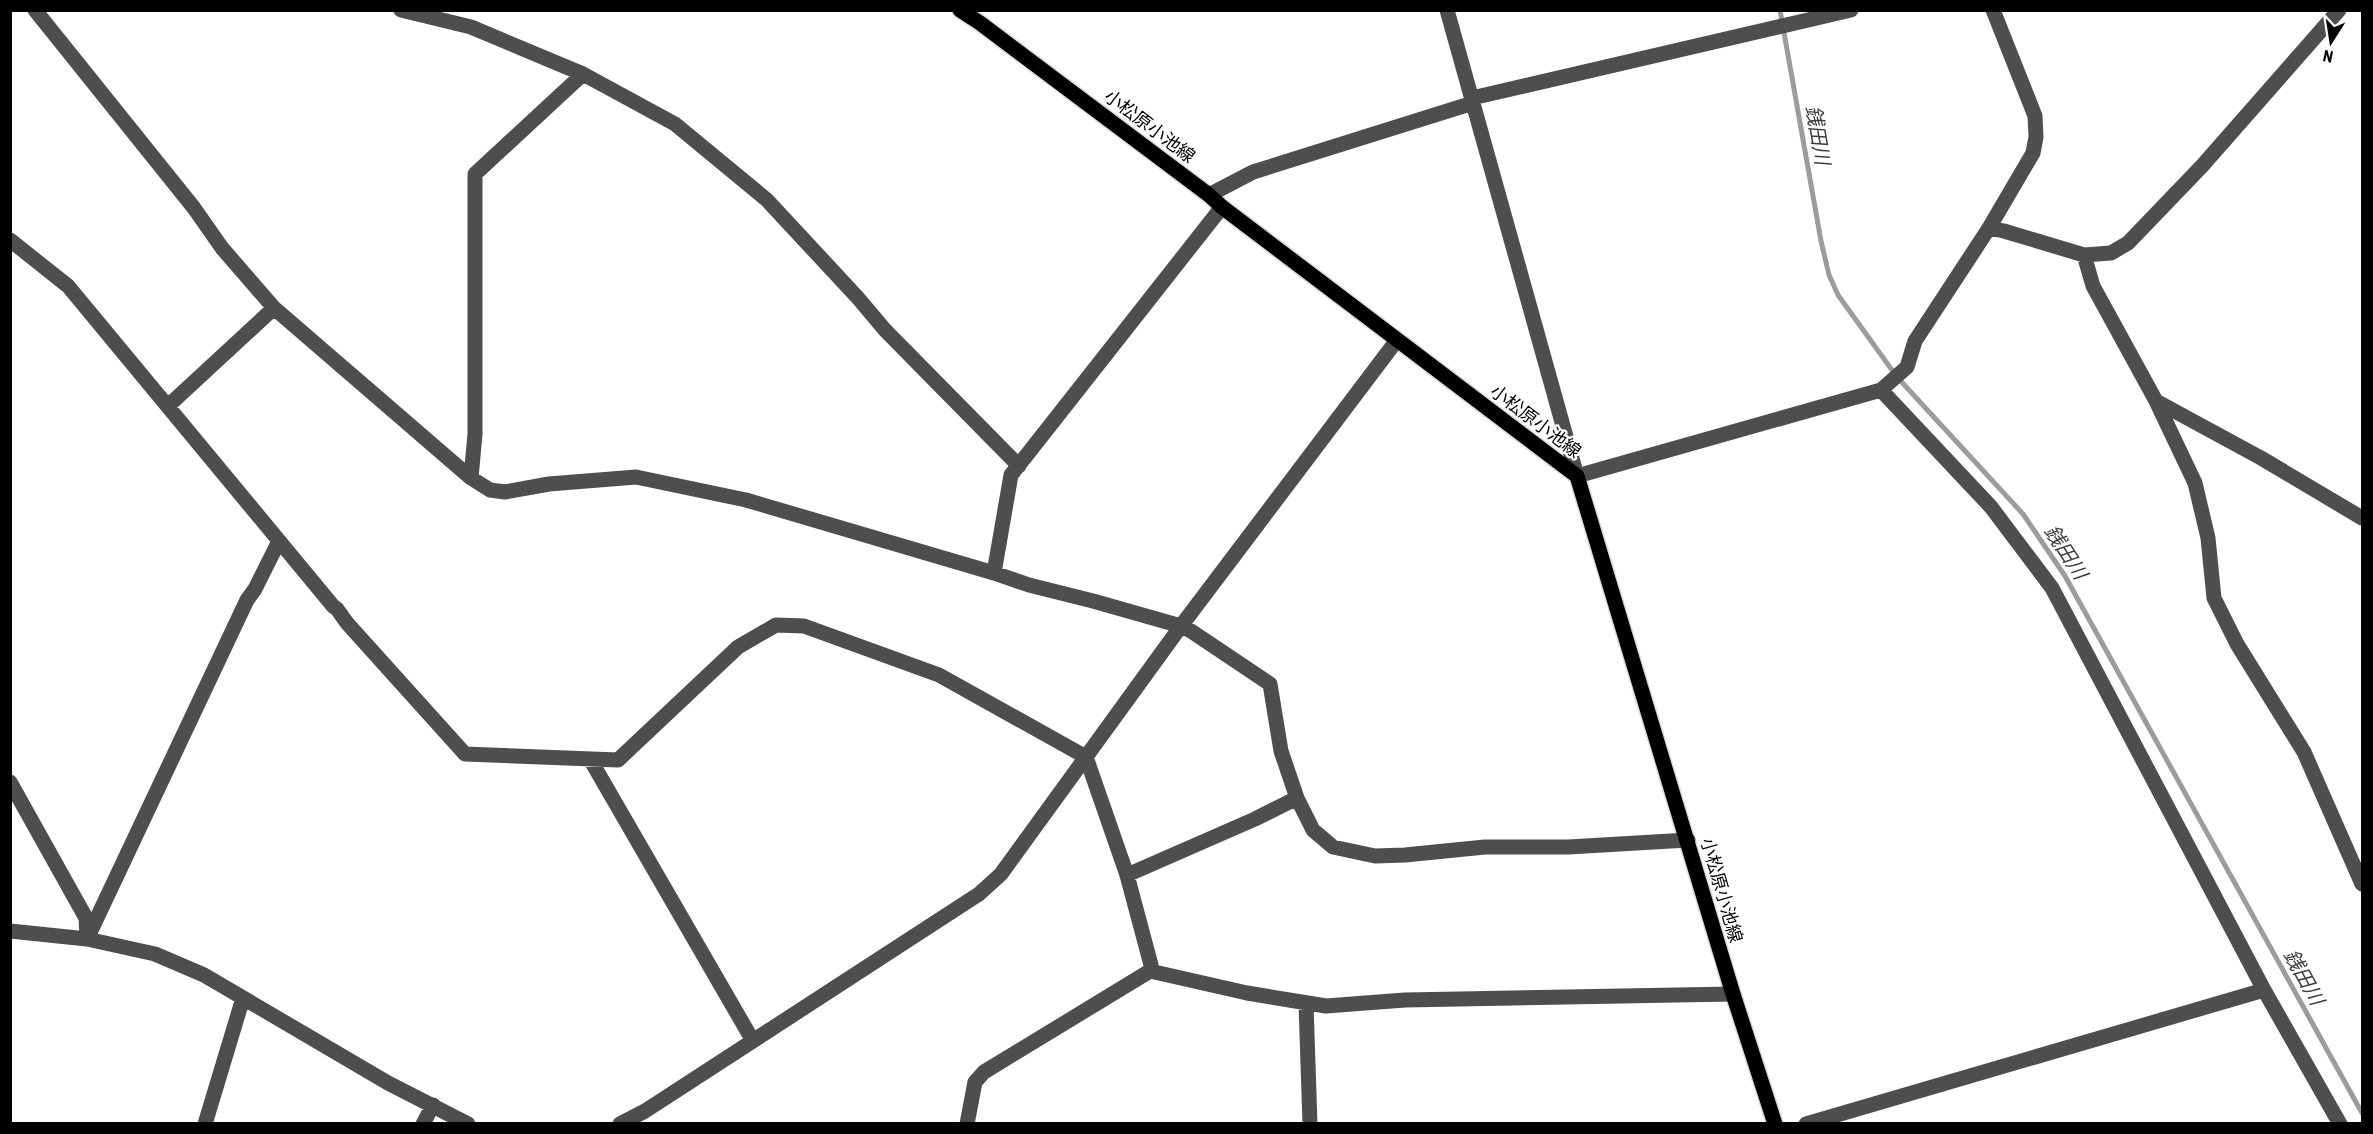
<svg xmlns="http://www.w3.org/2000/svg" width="2373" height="1134" viewBox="0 0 2373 1134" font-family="'Roboto Condensed','Noto Sans JP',sans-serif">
<rect width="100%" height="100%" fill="#fff"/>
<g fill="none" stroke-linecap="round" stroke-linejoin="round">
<path stroke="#9c9c9c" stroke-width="5" d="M1780 10 1821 241 1829 275 1838 295 1897 377 2023 514 2065 576 2362 1113"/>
<defs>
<path id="major" d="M960 10 980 23 1209 195 1222 207 1577 476 1733 994 1775 1124"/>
</defs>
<use href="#major" stroke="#dbdbdb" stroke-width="18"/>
<path stroke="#4e4e4e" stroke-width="15" d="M35 10 194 208 222 248 274 308 471 478 490 490 505 492 549 484 636 477 746 500 994 573 1029 585 1093 601 1181 626 1191 631 1270 684 1281 751 1297 798 1313 830 1333 847 1375 856 1405 855 1485 847H1568L1688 840
M401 10 471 27 583 74 675 124 767 200 858 298 885 330 1019 466
M1447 10 1577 476 1881 390 1907 367 1915 341 1989 228 2033 153 2036 137 2035 116 1993 10
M1472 98 1851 10
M1209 195 1253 172 1473 103
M1989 228 2004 231 2084 255 2111 253 2128 243 2202 166 2339 10
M10 240 68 286 333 606 337 609 347 623 465 754 618 760 738 647 776 625 804 626 939 675 1086 757 1127 875 1151 965 1150 971
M2084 255 2093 286 2156 401 2195 483 2208 538 2214 598 2237 644 2304 752 2362 884
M2156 401 2261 458 2362 518
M168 406 274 308
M471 478 475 434V174L583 74
M994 573 1011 475 1222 207
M590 759 753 1041
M10 782 86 918 87 937
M1127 875 1255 819 1297 798
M10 931 87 939 155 954 204 975 388 1083 468 1124
M87 939 247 600 255 589 279 541
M2264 990 2340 1124
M1306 1004 1310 1124
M205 1124 243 998
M423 1124 433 1105
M620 1124 645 1111 979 894 1001 874 1181 626 1397 340
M967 1124 975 1082 984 1072 1150 971 1247 993 1326 1006 1405 1000 1733 994
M1806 1124 2264 990 2052 588 1991 507 1881 390"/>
<use href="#major" stroke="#000" stroke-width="15"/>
</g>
<g text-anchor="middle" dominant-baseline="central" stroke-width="4.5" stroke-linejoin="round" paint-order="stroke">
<g font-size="18" fill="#000" stroke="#fff">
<text transform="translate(1150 126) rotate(37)">小松原小池線</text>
<text transform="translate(1536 421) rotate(37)">小松原小池線</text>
<text transform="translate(1722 890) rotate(74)">小松原小池線</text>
</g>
<g font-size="20" font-style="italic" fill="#3d3d3d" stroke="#fff">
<text transform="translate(1818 135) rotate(80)">銭田川</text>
<text transform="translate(2066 552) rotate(57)">銭田川</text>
<text transform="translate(2304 977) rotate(61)">銭田川</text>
</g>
</g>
<rect width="2373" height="1134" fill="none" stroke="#000000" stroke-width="24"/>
<g transform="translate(2331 42) rotate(192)" stroke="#ffffff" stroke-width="4.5" paint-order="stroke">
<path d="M0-4.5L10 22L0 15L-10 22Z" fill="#000000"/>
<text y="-9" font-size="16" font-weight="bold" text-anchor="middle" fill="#000000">N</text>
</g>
</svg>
